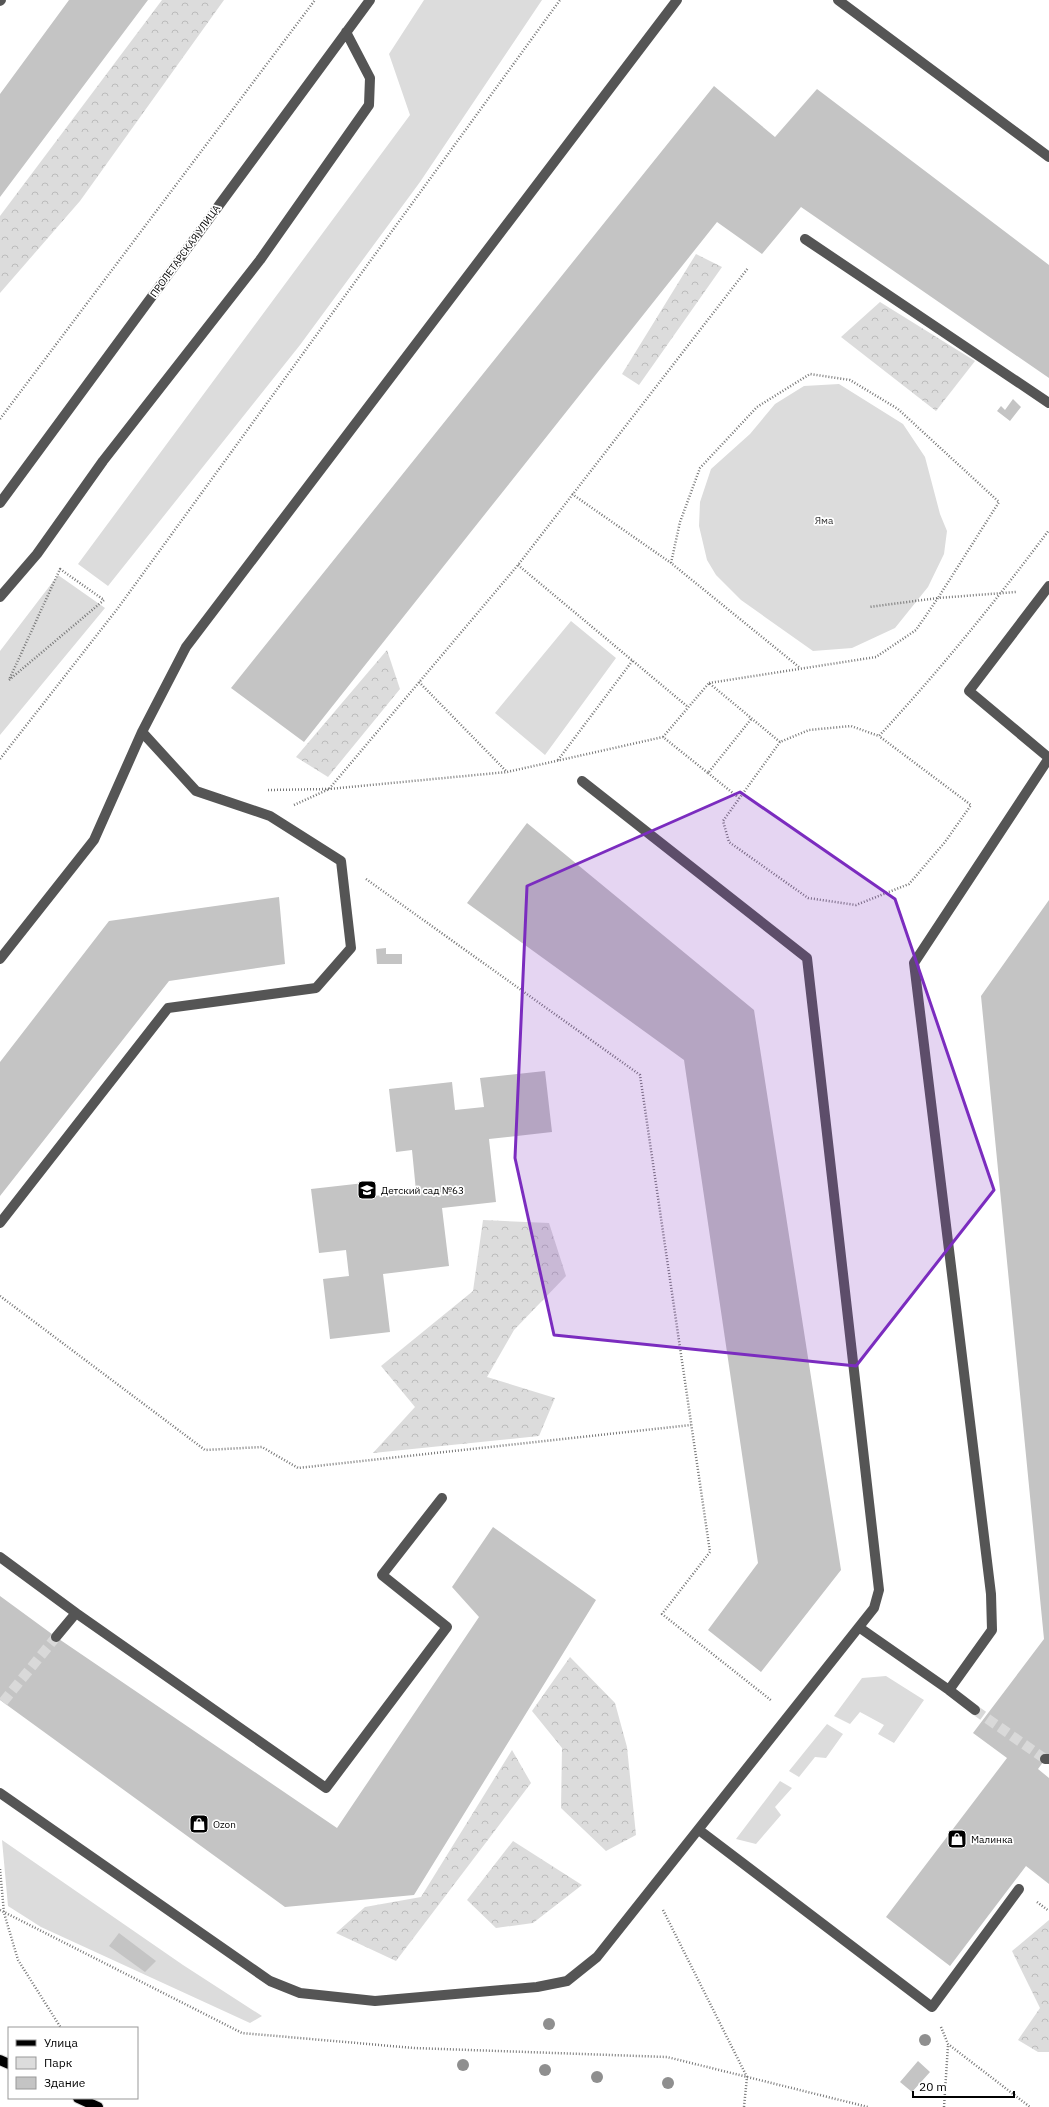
<svg xmlns="http://www.w3.org/2000/svg" width="1049" height="2107" viewBox="0 0 1049 2107" font-family="'IBM Plex Sans',sans-serif">
<defs>
<pattern id="forest-crowns" width="20" height="18" patternUnits="userSpaceOnUse"><rect width="20" height="18" fill="#dcdcdc"/><path d="M2 6a3 3 0 1 1 6 0M12 15a3 3 0 1 1 6 0" fill="none" stroke="#bbb"/></pattern>
</defs>
<rect width="100%" height="100%" fill="#fff"/>
<path fill="#dcdcdc" d="M424 0H542L420 182 300 345 108 586 78 564 410 115 389 54Z
M839 384 903 424 925 457 940 514 947 531 944 554 928 587 895 628 852 648 813 651 741 600 716 575 707 560 699 526 700 502 711 469 750 434 775 404 804 386Z
M58 575 105 608 0 735V651Z
M571 621 616 658 545 755 495 713Z
M886 1676 924 1700 894 1743 878 1734 884 1725 860 1712 850 1724 834 1716 862 1678Z
M827 1724 843 1734 826 1758 815 1757 799 1777 789 1771Z
M780 1781 792 1788 775 1807 781 1815 756 1844 736 1839Z
M2 1840 183 1965 262 2016 250 2023 41 1927 8 1906Z"/>
<path fill="url(#forest-crowns)" d="M162 0H224L80 201 0 293V216Z
M696 254 722 267 639 385 622 374Z
M880 302 975 361 936 411 841 337Z
M387 650 400 689 328 777 296 757Z
M483 1220 549 1223 566 1276 514 1330 487 1377 555 1398 539 1436 373 1453 415 1407 381 1366 473 1291Z
M570 1657 615 1703 627 1747 636 1835 606 1851 561 1808 562 1748 532 1711Z
M512 1750 531 1783 396 1961 336 1933 365 1907 421 1897Z
M513 1841 582 1885 533 1923 496 1928 467 1900Z
M1049 1920V2052H1038L1018 2040 1040 2008 1012 1951Z"/>
<path fill="#c4c4c4" d="M69 0H148L0 197V94Z
M714 86 775 137 817 89 1049 265V378L801 207 762 254 717 222 304 742 231 688Z
M1013 399 1021 407 1010 421 997 411 1001 406 1005 410Z
M527 823 754 1010 841 1570 761 1672 708 1630 758 1563 684 1060 467 903Z
M279 897 285 964 169 981 0 1196V1062L109 921Z
M1049 900V1754L1038 1769 1049 1778V1884L1026 1866 950 1966 886 1917 1007 1758 973 1733 1044 1639 981 996Z
M386 948V954H402V964H377L376 949Z
M545 1071 552 1132 489 1139 496 1202 442 1208 449 1266 383 1274 390 1332 330 1339 323 1279 349 1276 346 1250 319 1253 311 1189 373 1182 374 1196 416 1191 412 1150 396 1152 389 1089 452 1082 455 1110 484 1107 480 1078Z
M493 1527 596 1600 414 1895 285 1907 0 1700V1596L56 1637 337 1828 479 1617 452 1587Z
M119 1933 156 1961 145 1972 109 1946Z
M918 2061 930 2072 912 2092 900 2082Z"/>
<g fill="none" stroke-linecap="round" stroke-linejoin="round">
<path stroke="#d9d9d9" stroke-width="10" stroke-dasharray="10 5" stroke-linecap="butt" d="M3 1702 56 1637
M975 1710 1045 1759"/>
<defs>
<path id="major" d="M0 2060 9 2064
M78 2098 98 2107"/>
</defs>
<use href="#major" stroke="#dbdbdb" stroke-width="12"/>
<path stroke="#777" stroke-width="2.5" stroke-dasharray="1 2" stroke-linecap="butt" d="M0 419 315 0
M572 494 671 563
M518 565 688 707
M60 569 104 600 9 680Z
M799 667 671 563 680 522 700 468 757 407 810 374 850 380 898 409 999 502 938 598 869 607
M419 682 507 772
M709 683 876 657 916 630 938 598 1016 592
M663 737 709 683 780 742 809 730 851 726 879 736C940 670 995 602 1049 530
M780 742 723 821 729 842 808 898 856 905 909 884 945 842 971 805 879 736
M0 759 118 608 560 0
M558 760 633 660
M708 773 739 798
M268 790 329 789 507 772 663 737 708 773 752 718
M294 805 329 789 518 565 748 268
M366 879 640 1075 710 1552 662 1614 772 1701
M0 1296 205 1450 262 1447 298 1468 691 1425
M0 1869 4 1913 18 1960 61 2028
M1037 1902 1049 1911
M0 1910 242 2033 414 2048 667 2057 868 2107
M663 1910 747 2077 744 2107
M941 2027 948 2044 1030 2107
M944 2107 948 2045"/>
<path stroke="#555" stroke-width="10" d="M838 0 1049 157
M0 1 1 0
M805 239 1049 403
M0 503 370 0
M1049 586 969 691 1049 758
M0 597 37 554 103 461 260 260 369 105 370 78 346 32
M0 959 94 840 142 732 186 647 677 0
M0 1223 168 1008 316 988 351 948 341 861 270 816 196 791 142 732
M0 1557 76 1613 56 1637
M76 1613 326 1788 447 1627 382 1575 442 1498
M860 1628 949 1690 992 1630 991 1594 914 963 1049 758
M949 1690 975 1710
M1045 1759H1049
M0 1793 270 1981 300 1993 375 2001 537 1987 567 1981 597 1957 874 1608 879 1590 807 958 582 781
M699 1830 932 2007 1019 1889"/>
<use href="#major" stroke="#000" stroke-width="10"/>
</g>
<g fill="#8f8f8f">
<circle cx="549" cy="2024" r="6"/>
<circle cx="925" cy="2040" r="6"/>
<circle cx="463" cy="2065" r="6"/>
<circle cx="545" cy="2070" r="6"/>
<circle cx="597" cy="2077" r="6"/>
<circle cx="668" cy="2083" r="6"/>
</g>
<path fill="#7b2cbf" fill-opacity="0.2" stroke="#7b2cbf" stroke-width="3" stroke-linejoin="round" d="M740 792 895 899 994 1190 856 1366 554 1335 515 1158 527 886Z"/>
<defs>
<symbol id="school-square" viewBox="-11 -11 22 22"><rect x="-9" y="-9" width="18" height="18" rx="4" fill="#000" stroke="#fff"/><path d="M0-5L7-2L0 1L-7-2ZM-4 1L0 2.5L4 1V4Q0 6-4 4Z" fill="#fff"/></symbol>
<symbol id="shop-square" viewBox="-11 -11 22 22"><rect x="-9" y="-9" width="18" height="18" rx="4" fill="#000" stroke="#fff"/><path d="M-5-2.5h2.3a2.7 3.5 0 0 1 5.4 0H5L5.5 6h-11ZM-1.5-2.5h3a1.5 2.3 0 0 0-3 0Z" fill="#fff"/></symbol>
</defs>
<g fill-rule="evenodd">
<use href="#school-square" x="356" y="1179" width="22" height="22"/>
<use href="#shop-square" x="188" y="1813" width="22" height="22"/>
<use href="#shop-square" x="946" y="1828" width="22" height="22"/>
</g>
<g text-anchor="middle" dominant-baseline="central" stroke-width="3.5" stroke-linejoin="round" paint-order="stroke">
<g font-size="10" fill="#000" stroke="#fff">
<text transform="translate(185 251) rotate(-54)">ПРОЛЕТАРСКАЯ УЛИЦА</text>
</g>
<g font-size="10" fill="#333" stroke="#fff">
<text x="824" y="520">Яма</text>
</g>
<g font-size="10" fill="#000" stroke="#fff" text-anchor="start">
<text x="381" y="1190">Детский сад №63</text>
<text x="213" y="1824">Ozon</text>
<text x="971" y="1839">Малинка</text>
</g>
</g>
<rect x="8" y="2027" width="130" height="72" fill="#ffffff" stroke="#999999"/>
<rect x="16" y="2040" width="20" height="6" fill="#000000" stroke="#999999"/>
<text x="44" y="2047" font-size="12" fill="#000000">Улица</text>
<rect x="16" y="2057" width="20" height="12" fill="#dcdcdc" stroke="#999999"/>
<text x="44" y="2067" font-size="12" fill="#000000">Парк</text>
<rect x="16" y="2077" width="20" height="12" fill="#c4c4c4" stroke="#999999"/>
<text x="44" y="2087" font-size="12" fill="#000000">Здание</text>
<path d="M913 2091v6h101v-6" fill="none" stroke="#000000" stroke-width="2"/>
<text x="919" y="2091" font-size="12" fill="#000000" stroke="#ffffff" stroke-width="3" paint-order="stroke">20 m</text>
</svg>
